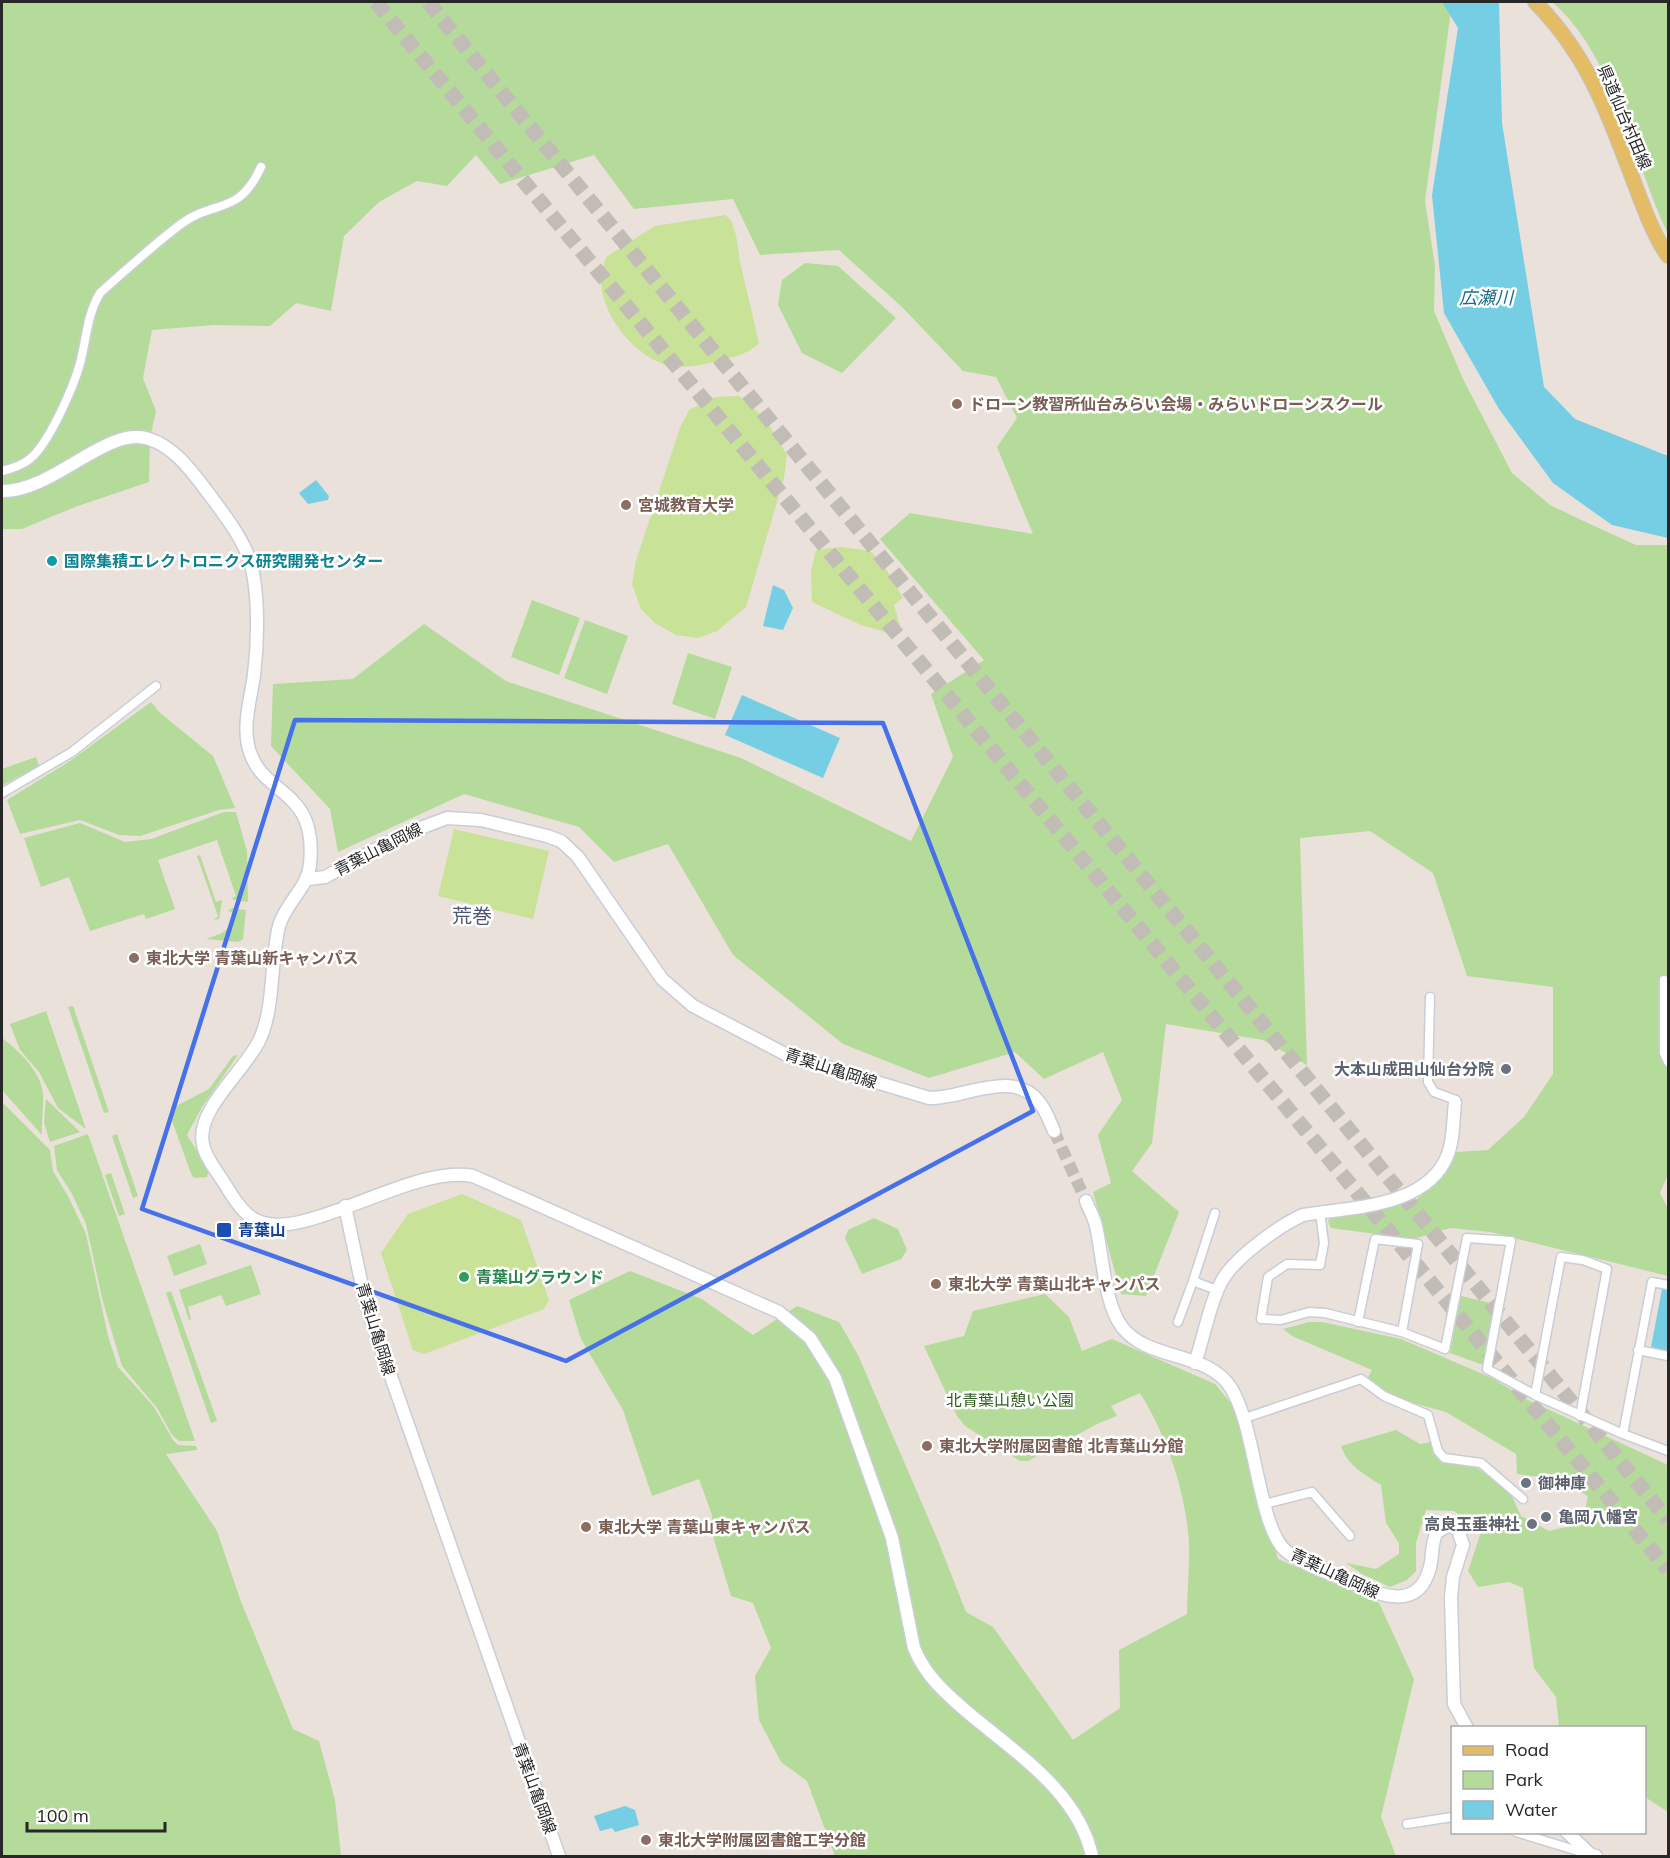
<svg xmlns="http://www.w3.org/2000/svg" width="1670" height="1858" viewBox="0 0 1670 1858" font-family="Mulish,'Noto Sans JP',sans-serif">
<rect width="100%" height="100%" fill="#e9e1da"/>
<path fill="#b5db9b" d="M2 2H1450L1452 3 1425 201 1435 266 1434 311 1463 379 1512 473 1550 505 1592 525 1636 545H1668V1174L1660 1193 1668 1209V1276L1490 1232 1450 1228 1414 1239 1331 1228 1328 1221 1334 1215 1417 1199 1432 1185 1456 1152 1488 1150 1524 1117 1553 1074V987L1467 976 1433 873 1370 831 1300 838 1307 1065 1263 1040 1166 1024 1152 1143 1132 1171 1179 1212 1146 1296 1121 1294 1093 1192 1111 1183 1098 1135 1122 1100 1103 1052 1044 1079 1015 1052 929 1078 843 1044 733 955 668 844 614 862 579 827 464 794 338 852 330 809 271 746 273 684 353 679 424 624 506 681 741 758 911 841 953 757 931 694 984 660 880 539 910 513 1033 534 997 447 1017 418 996 377 963 371 903 308 839 250 760 255 733 199 634 209 594 155 500 184 476 155 447 186 417 181 379 202 344 236 331 311 296 303 270 326 214 325 152 330 143 378 156 411 150 438 149 482 75 507 22 529H2Z
M1552 2H1668V234C1635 164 1612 52 1552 2Z
M805 263 838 266 896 318 842 373 802 353 778 305 782 280Z
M532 600 580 618 559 675 511 657Z
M585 620 628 636 607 694 564 678Z
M688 653 732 667 715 719 672 704Z
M151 702 159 712 213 756 235 808 219 810 140 836 119 835 80 820 20 834 7 800 70 761Z
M36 757 39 766 3 785 2 769Z
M224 812H236L247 851 248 902 231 899 236 896 217 840 158 860 175 909 146 919 144 914 90 931 69 877 41 887 24 838 80 823 125 842 151 839Z
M200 855 216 902 222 900 219 919 214 920 218 916 197 856Z
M232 908 246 910 243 939 238 942 206 939C222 933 231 932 234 913L228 911Z
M73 1006 109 1112 104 1113 68 1007Z
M46 1011 86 1129 58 1108 39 1072 20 1050 10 1024Z
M2 1038C17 1049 38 1069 42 1088 45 1103 41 1120 42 1135L2 1090Z
M238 1055 202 1107 187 1135 209 1169 207 1177 195 1178 192 1176 172 1121 174 1107 209 1089 233 1056Z
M46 1099 80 1132 50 1142 44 1123Z
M2 1102 50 1150 53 1171 69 1198 86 1234 108 1336 118 1367 154 1407 173 1440 178 1445 196 1446 197 1450 166 1454 217 1531 240 1599 293 1729 319 1741 335 1800 341 1856H2Z
M88 1134 195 1441H179L172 1435 157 1408 122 1366 103 1302 86 1224 72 1194 57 1170 54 1146Z
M117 1134 138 1196 133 1198 112 1136Z
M111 1173 125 1214 119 1216 105 1175Z
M874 1218 898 1229 907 1250 901 1259 862 1274 845 1238 848 1230Z
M200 1244 207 1264 174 1276 167 1256Z
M251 1265 261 1294 226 1306 221 1295 188 1307 191 1319 189 1320 179 1290Z
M630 1271 702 1299 753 1335 797 1306 839 1322 858 1355 939 1543 966 1612 993 1627 1073 1740 1120 1708 1119 1650 1187 1614C1187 1587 1191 1558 1188 1531 1183 1484 1165 1433 1140 1393L1111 1406 1117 1416 1099 1423 1028 1461H1020L965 1426 957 1416 924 1346 964 1336 973 1311 1045 1294 1069 1317 1082 1351 1112 1339 1215 1384 1230 1402 1237 1418 1278 1559 1379 1603 1414 1679 1381 1817 1396 1856H835L807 1781 781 1762 759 1720 755 1676 771 1648 753 1603 731 1596 714 1540 712 1515 699 1479 652 1496 623 1410 581 1339 569 1300Z
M171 1291 217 1421 211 1423 166 1293Z
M1461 1296 1495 1304 1483 1365 1450 1353Z
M1309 1322H1322L1401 1339 1492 1378 1526 1399 1668 1465V1812L1645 1797 1644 1728 1559 1727 1556 1697 1534 1668 1523 1588 1509 1582 1478 1587 1468 1571 1481 1532 1454 1511 1426 1510 1416 1543V1571L1407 1580 1390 1587 1362 1574 1346 1563 1376 1569 1399 1554V1543L1386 1523 1381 1485C1365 1475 1347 1465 1341 1446L1396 1430 1420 1444 1431 1442 1439 1460 1472 1464 1510 1492 1521 1516 1549 1531 1583 1523 1588 1496 1555 1479 1517 1474 1516 1454 1446 1412 1391 1397 1367 1379 1372 1370 1292 1336 1283 1329Z"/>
<path fill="#c8e297" d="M725 215 731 220 736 235 740 262 759 343C748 354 734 357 718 361 703 365 678 370 663 364 632 352 604 317 601 284 600 276 604 265 606 257L655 226Z
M739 396 764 417 787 455 784 478 746 607 717 631 698 638 676 635 655 623 641 609 632 584 636 561 680 428 689 410 715 397Z
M841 547 870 551 883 564 903 598 894 605 900 625 885 632 861 625 812 602 811 571 816 550Z
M454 829 549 851 533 919 438 896Z
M462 1194 521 1220 549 1300 544 1309 424 1354 413 1350 381 1253 408 1214Z"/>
<path fill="#75cee3" d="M1442 2H1499L1502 123 1544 387 1575 419 1668 456V538L1612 525 1553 483 1499 409 1444 313 1432 195 1458 28Z
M316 480 329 496 328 500 308 504 299 493Z
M773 585 784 590 793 608 783 630 763 626Z
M742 695 840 738 823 778 725 735Z
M1662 1289 1668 1290V1351L1651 1347Z
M625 1806 635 1810 639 1825 615 1832 612 1828 600 1831 594 1816Z"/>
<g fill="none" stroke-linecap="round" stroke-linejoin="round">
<path stroke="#c2bcb6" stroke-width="12" stroke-dasharray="12 6" stroke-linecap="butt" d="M1054 1131 1086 1201"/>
<path stroke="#c2bcb6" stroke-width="15" stroke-dasharray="15 8" stroke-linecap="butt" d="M376 2 1668 1570
M428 2 1668 1520"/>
<defs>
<path id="street" d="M2 471C10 469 20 466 27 461 48 448 77 380 82 355 87 333 88 313 100 293 126 270 153 245 181 224 215 199 239 216 261 167
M2 793 72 752 156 686
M1664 980V1053L1668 1062
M1430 997 1428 1082 1434 1092 1456 1100 1455 1103
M1320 1212 1324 1243 1320 1265 1287 1264 1268 1277 1261 1319 1281 1320 1309 1312 1325 1313 1402 1332 1445 1349 1467 1238 1511 1241 1487 1369 1535 1395 1623 1434
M1193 1281 1215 1213
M1668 1285 1652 1282 1623 1434 1668 1451
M1178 1322 1193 1281 1219 1291
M1358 1322 1375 1239 1418 1244 1402 1332
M1638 1350 1668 1356
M1535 1395 1561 1257 1583 1260 1607 1269 1580 1416
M1245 1418 1361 1379 1384 1396 1428 1415 1438 1451 1444 1458 1481 1463 1523 1499
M1265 1504 1312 1492 1350 1536
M1407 1824 1452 1817
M1516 1832 1588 1854"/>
<path id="secondary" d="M2 491C53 492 107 425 149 439 175 447 193 473 209 494 223 513 238 532 247 553 260 583 258 643 254 675 251 697 243 723 248 745 259 798 318 785 310 864 308 888 286 902 279 926 270 962 275 1005 260 1039 246 1070 195 1110 203 1144 205 1156 214 1168 221 1178 230 1192 239 1209 252 1218 297 1249 410 1163 473 1176L779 1312 810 1338 835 1378 892 1538 914 1648C925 1675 944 1692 966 1711 1014 1752 1078 1791 1092 1856
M308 879 325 877 402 835 447 818 481 820 547 836 561 841 578 857 662 979 693 1006 787 1055 929 1098C964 1099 1013 1068 1039 1102 1046 1110 1050 1122 1054 1131
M1086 1201C1089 1209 1094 1217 1096 1226 1103 1256 1104 1303 1122 1327 1149 1362 1207 1350 1231 1388 1256 1428 1258 1527 1286 1551 1305 1566 1330 1573 1352 1583 1380 1595 1419 1612 1430 1567 1433 1556 1431 1542 1437 1532L1449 1525 1458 1530 1463 1545 1453 1577 1451 1597 1454 1704 1467 1728
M345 1206 366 1305 559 1856
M1195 1363C1204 1337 1210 1301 1223 1279 1236 1257 1280 1225 1303 1215 1350 1207 1428 1208 1448 1154 1454 1139 1453 1119 1455 1103
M1567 1832 1591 1855 1596 1856"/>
<path id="primary" d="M1535 2C1586 53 1607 110 1632 177 1642 203 1652 233 1668 256"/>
</defs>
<use href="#street" stroke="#c9cdd8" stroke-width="11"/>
<use href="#secondary" stroke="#c9cdd8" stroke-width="15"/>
<use href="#primary" stroke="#c3c3c3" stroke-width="16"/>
<use href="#street" stroke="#fff" stroke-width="8"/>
<use href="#secondary" stroke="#fff" stroke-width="12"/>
<use href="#primary" stroke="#e3bc65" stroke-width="14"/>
</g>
<path fill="none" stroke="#4771e9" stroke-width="4.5" stroke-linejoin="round" d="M295 720 883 723 1033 1111 566 1361 142 1209Z"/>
<g fill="#8d6e63" stroke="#fff" stroke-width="2">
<circle cx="957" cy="404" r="6"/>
<circle cx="626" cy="505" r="6"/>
<circle cx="134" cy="958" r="6"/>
<circle cx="936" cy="1284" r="6"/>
<circle cx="927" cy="1446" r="6"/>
<circle cx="586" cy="1527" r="6"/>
<circle cx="646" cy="1840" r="6"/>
</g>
<circle fill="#0f9aa8" stroke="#fff" stroke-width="2" cx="52" cy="561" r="6"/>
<g fill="#6b7280" stroke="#fff" stroke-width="2">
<circle cx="1506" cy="1069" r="6"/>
<circle cx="1526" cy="1483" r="6"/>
<circle cx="1546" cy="1517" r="6"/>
<circle cx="1532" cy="1524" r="6"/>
</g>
<rect fill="#1a4fb4" stroke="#fff" stroke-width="2" x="216" y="1222" width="16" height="16" rx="3"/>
<circle fill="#2e9e5b" stroke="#fff" stroke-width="2" cx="464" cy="1277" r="6"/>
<g text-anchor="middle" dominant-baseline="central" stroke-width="5" stroke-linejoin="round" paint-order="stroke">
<g font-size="16" fill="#272727" stroke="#fff">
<text transform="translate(1625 117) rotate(67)">県道仙台村田線</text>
<text transform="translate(378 849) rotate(-27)">青葉山亀岡線</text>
<text transform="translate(831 1068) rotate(18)">青葉山亀岡線</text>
<text transform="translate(376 1329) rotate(73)">青葉山亀岡線</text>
<text transform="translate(1335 1573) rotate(25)">青葉山亀岡線</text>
<text transform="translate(535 1788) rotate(70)">青葉山亀岡線</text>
</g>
<g font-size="16" font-weight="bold" fill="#785e54" stroke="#fff" text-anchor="start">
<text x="969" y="404">ドローン教習所仙台みらい会場・みらいドローンスクール</text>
<text x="638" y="505">宮城教育大学</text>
<text x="146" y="958">東北大学 青葉山新キャンパス</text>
<text x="948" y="1284">東北大学 青葉山北キャンパス</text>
<text x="939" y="1446">東北大学附属図書館 北青葉山分館</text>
<text x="598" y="1527">東北大学 青葉山東キャンパス</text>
<text x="658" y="1840">東北大学附属図書館工学分館</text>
</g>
<g font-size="16" font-weight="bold" fill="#0d838f" stroke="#fff" text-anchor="start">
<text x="64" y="561">国際集積エレクトロニクス研究開発センター</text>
</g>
<g font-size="16" font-weight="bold" fill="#5b616d" stroke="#fff" text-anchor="end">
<text x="1494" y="1069">大本山成田山仙台分院</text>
<text x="1538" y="1483" text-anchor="start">御神庫</text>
<text x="1558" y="1517" text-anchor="start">亀岡八幡宮</text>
<text x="1520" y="1524">高良玉垂神社</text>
</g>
<g font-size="16" font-weight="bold" fill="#164399" stroke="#fff" text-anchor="start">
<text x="238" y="1230">青葉山</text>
</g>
<g font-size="16" font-weight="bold" fill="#27864d" stroke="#fff" text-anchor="start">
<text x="476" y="1277">青葉山グラウンド</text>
</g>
<g font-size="16" fill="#315d1f" stroke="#fff">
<text x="1010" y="1400">北青葉山憩い公園</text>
</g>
<g font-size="18" font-style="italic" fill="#196c8a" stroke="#fff">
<text x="1486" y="297">広瀬川</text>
</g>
<g font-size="20" fill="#4c5674" stroke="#fff">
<text x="472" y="915">荒巻</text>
</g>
</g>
<rect width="1670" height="1858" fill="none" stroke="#272727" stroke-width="6"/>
<rect x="1451" y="1726" width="195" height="108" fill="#ffffff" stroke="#a9a9a9" stroke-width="1.5"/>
<rect x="1463" y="1746" width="30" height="9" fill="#e3bc65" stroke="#a9a9a9" stroke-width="1.5"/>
<text x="1505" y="1756" font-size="18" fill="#272727">Road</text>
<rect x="1463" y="1771" width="30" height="18" fill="#b5db9b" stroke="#a9a9a9" stroke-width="1.5"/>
<text x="1505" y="1786" font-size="18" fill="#272727">Park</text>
<rect x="1463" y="1801" width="30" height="18" fill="#75cee3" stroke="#a9a9a9" stroke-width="1.5"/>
<text x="1505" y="1816" font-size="18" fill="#272727">Water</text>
<path d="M27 1822v9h138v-9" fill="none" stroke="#272727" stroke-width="3"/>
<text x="36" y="1822" font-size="18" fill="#272727" stroke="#ffffff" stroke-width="4.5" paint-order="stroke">100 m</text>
</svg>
